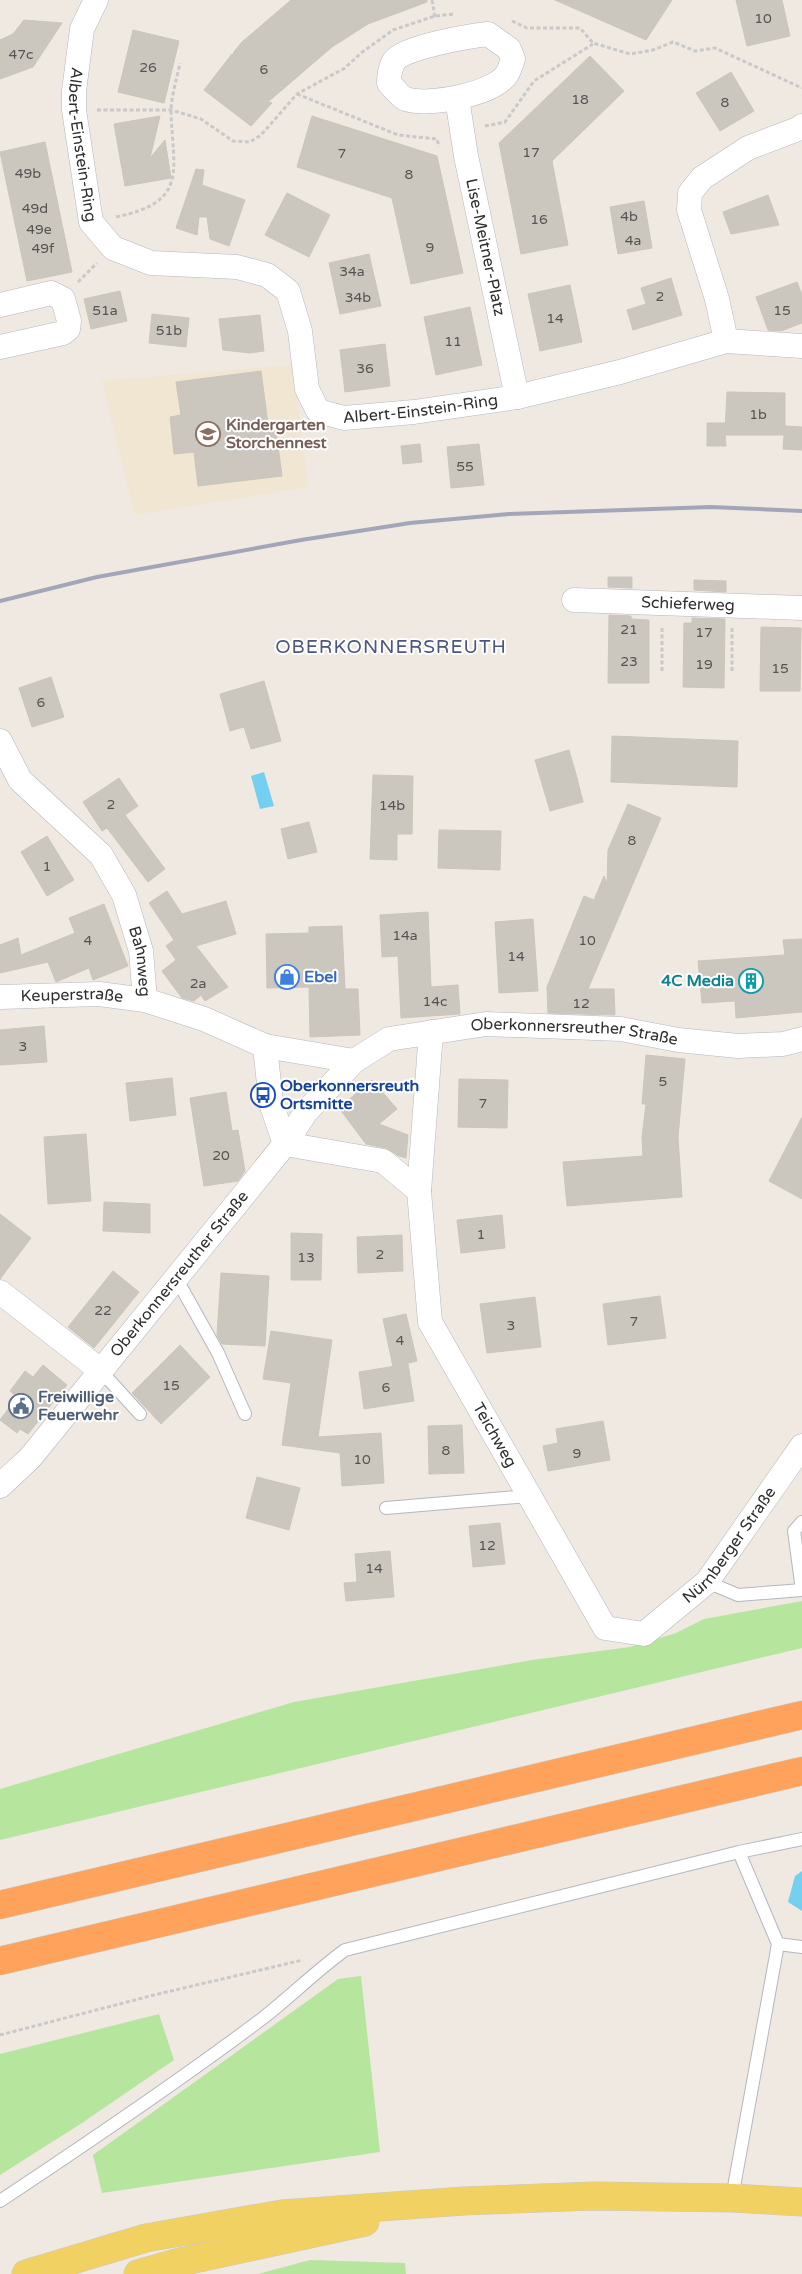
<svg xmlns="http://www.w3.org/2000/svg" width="802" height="2274" viewBox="0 0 802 2274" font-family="'Varela Round',sans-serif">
<rect width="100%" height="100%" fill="#efe9e1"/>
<path fill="#f0e6d1" d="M293 365 308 487 135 515 102 381Z"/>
<path fill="#b6e59e" d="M802 1601V1648L0 1840V1789L294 1702 532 1660 630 1647 676 1633 704 1619Z
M361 1976 380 2152 102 2193 93 2155 338 1979Z
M159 2014 174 2060 82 2123 0 2175V2054Z
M310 2260 405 2263 406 2274H258Z"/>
<path fill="#75cff0" d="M264 772 274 806 260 809 251 776Z
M802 1871V1911L788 1902 795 1876Z"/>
<path fill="#cbc7bf" stroke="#cbc5ba" d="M291 0H427V2L368 24 332 47 268 102 272 103 251 126 204 90 232 54 236 56 233 53 242 42Z
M555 0H672L646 40Z
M736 0H782L790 36 747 46Z
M24 20 62 23 33 67 0 79V40L13 34Z
M133 30 179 41 164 103 118 92Z
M590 56 624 91 552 161 568 245 521 254 499 143Z
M731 72 754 111 720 131 696 93Z
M160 116 150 158 165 140 171 178 125 186 114 124Z
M312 116 437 156 463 273 411 284 392 198 297 167Z
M45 142 72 272 27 281 0 152Z
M196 169 204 170 202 185 245 200 229 246 210 239 207 217H199L197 235 176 228Z
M287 193 330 215 309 257 265 235Z
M768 195 779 225 731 234 723 212Z
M644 201 652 248 618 254 610 207Z
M369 254 381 306 340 314 329 263Z
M671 278 682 315 633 330 627 310 646 304 641 288Z
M797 282 802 295V323L781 331 768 330 756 297Z
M570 285 582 342 540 351 528 294Z
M120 291 127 321 91 329 84 299Z
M470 307 482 365 436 375 424 317Z
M152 314 189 318 186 347 149 343Z
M260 315 264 351 250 353 223 350 219 319Z
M385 344 390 386 345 392 340 350Z
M261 371 269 432 276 431 282 476 198 486 194 452 174 454 170 417 181 415 176 382Z
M727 392 785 393V426L802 427V450L783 449 784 435H725L726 446H707V423H725V430Z
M420 444 422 462 403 464 401 446Z
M479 444 484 485 451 488 447 447Z
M608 577H632V588L608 587Z
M694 580 726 581V592L694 590Z
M609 615 631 616V619L649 620V683H608Z
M692 618 725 619 724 688 683 687 684 623H692Z
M761 627 801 628 800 691H760Z
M51 677 64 717 32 727 19 688Z
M264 681 281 741 251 749 244 727 230 731 220 694Z
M612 736 738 741 737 787 611 782Z
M569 750 578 781H575L578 782 583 802 550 811 535 760Z
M373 775 413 776 412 834H397V860L370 859Z
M119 778 138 806 125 815 165 869 148 882 107 828 102 831 83 802Z
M628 804 661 818 588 989H614L615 1015 548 1013 547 987 584 896 594 900 604 876 607 884 608 850Z
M309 822 317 852 288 859 281 829Z
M439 830 501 831 500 870 438 868Z
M47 836 74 880 47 896 21 852Z
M167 891 182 914 226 901 236 934 196 946 228 987 205 1001 201 995 194 1001 182 998 162 971 176 960 166 946 174 940 149 903Z
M104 904 128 966 93 980 89 968 56 982 48 962 0 973V945L18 938 21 955 75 933 69 918Z
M428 912 431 987 458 985 460 1014 401 1018 398 956 382 957 380 915Z
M533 919 538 991 499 993 495 922Z
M342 926 345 989H358L360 1035 310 1037 309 987 267 988 266 934 309 933V927Z
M802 939V1012L736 1018 735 1001 702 1003 698 961 785 955 783 940Z
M44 1026 47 1062 0 1065V1030Z
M646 1055 685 1059 678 1137 682 1197 567 1206 563 1162 643 1156 642 1137 646 1104H642Z
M172 1078 176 1115 130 1121 126 1083Z
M459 1079 508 1080 507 1128 458 1127Z
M372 1080 397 1109 379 1124 408 1135 406 1158 399 1156 386 1148 366 1144 339 1108Z
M226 1092 232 1131 238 1130 245 1171 238 1181 204 1186 190 1098Z
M802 1117V1199L769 1181Z
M86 1134 91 1201 48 1204 44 1137Z
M104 1202 150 1204V1233L103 1231Z
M0 1214 31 1238 0 1279Z
M502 1215 505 1248 461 1253 457 1220Z
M291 1233 322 1234 321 1280H291Z
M402 1235 403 1271 358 1273 357 1237Z
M113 1271 139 1292 94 1348 68 1327Z
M221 1273 269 1276 265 1346 222 1344 217 1335Z
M660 1296 666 1338 608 1345 603 1304Z
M535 1297 541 1347 487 1353 480 1304Z
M406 1314 417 1361 393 1367 383 1319Z
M271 1331 332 1340 318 1437 381 1433 384 1483 342 1486 340 1453 282 1445 291 1383 263 1379Z
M180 1345 210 1377 161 1424 132 1393Z
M408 1364 414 1401 364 1409 359 1372Z
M43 1365 67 1385 28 1434 20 1429 17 1433 0 1420 17 1397 10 1391 25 1371 33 1377Z
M603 1421 610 1460 548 1471 543 1446 558 1443 556 1429Z
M462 1425 464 1473 429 1474 428 1426Z
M257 1477 300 1488 289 1530 246 1518Z
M500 1523 505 1564 473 1567 469 1526Z
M390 1551 394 1597 346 1601 344 1583 357 1582 355 1554Z"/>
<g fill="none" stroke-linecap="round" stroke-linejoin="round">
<defs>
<path id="service" d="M176 1278 218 1353 245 1414
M100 1370 140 1414
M386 1508 529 1496
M707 1582 738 1595 802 1590
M802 1590 794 1531 802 1522
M778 1944 802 1947
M732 2198 778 1944 739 1852
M0 2201C89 2142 178 2082 263 2018 291 1996 316 1971 345 1950L739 1852 802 1839"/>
<g id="minor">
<path id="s1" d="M96 0 82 29 74 91V110L91 222 113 248 151 263 237 267 267 275 288 291 300 331 307 389 318 411 344 418 414 412 517 397 620 372 726 341 717 299 689 210 690 193 702 178 748 148 798 129 802 126"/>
<path d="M488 34 509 49 513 59C511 64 510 69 507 74 494 94 428 107 406 99 400 97 394 88 389 83 389 75 390 68 394 61 404 47 470 36 488 34Z"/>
<path id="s2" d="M457 98 466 156 517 397"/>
<path d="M0 305 51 293 63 299 69 321 68 329 63 333 0 347"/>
<path d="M726 341 802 346"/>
<path id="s3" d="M574 600 802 608"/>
<path id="s4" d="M0 741 20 780 101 855 124 895 141 951 145 1000"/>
<path id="s5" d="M0 997 99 994 145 1000 204 1019 265 1046 354 1061"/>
<path d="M265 1046 271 1103 285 1144"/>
<path id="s6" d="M285 1144 383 1161 419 1191 430 1322 605 1628 644 1634 707 1582 802 1446"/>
<path d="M419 1191 431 1032"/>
<path d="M0 1292 100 1370"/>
<path id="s7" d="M0 1486 30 1458 285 1144 306 1112 354 1061 389 1039 486 1024 621 1029 678 1040 738 1046 783 1044 802 1039"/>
</g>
<path id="primary" d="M26 2274 146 2238 282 2214 464 2201 594 2196 732 2198 802 2202
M138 2274 176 2263 365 2222"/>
<path id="motorway" d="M0 1905 802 1715
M0 1961 802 1771"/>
</defs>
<use href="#service" stroke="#b4b7c1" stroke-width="14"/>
<use href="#minor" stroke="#b4b7c1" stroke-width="25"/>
<use href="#primary" stroke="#c9c9c9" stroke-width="29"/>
<use href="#motorway" stroke="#c9c9c9" stroke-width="29"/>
<path stroke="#c9c9c9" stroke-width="3" stroke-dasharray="4 2.5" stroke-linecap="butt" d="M432 0 435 17
M512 21 527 28H580L593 43 630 54 653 50 673 42 695 51 715 48 802 88
M297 94 398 135 437 139 439 147
M97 110H171L201 119 233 141 250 142 261 135 297 94 345 68 361 53 393 30 435 16 455 14
M485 126 505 122 534 81 593 44
M116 217C189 202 173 171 171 112 171 97 177 78 180 63
M78 282 97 263
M732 628V672
M662 671V627
M0 2035 154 1995 303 1960"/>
<use href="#service" stroke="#fff" stroke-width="12"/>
<use href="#minor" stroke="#fff" stroke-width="24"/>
<use href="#primary" stroke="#f2d163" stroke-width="28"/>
<use href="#motorway" stroke="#ffa35c" stroke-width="28"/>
<path stroke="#a3a6b8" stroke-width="4" d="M0 601 97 577 301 540 410 523 509 514 711 507 802 511"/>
</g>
<defs>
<symbol id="school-ring" viewBox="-11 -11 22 22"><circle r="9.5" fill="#fff" stroke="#8d6e63" stroke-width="1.5"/><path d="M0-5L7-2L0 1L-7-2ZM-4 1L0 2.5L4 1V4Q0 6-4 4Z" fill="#8d6e63"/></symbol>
<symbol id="shop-ring" viewBox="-11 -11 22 22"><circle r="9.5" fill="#fff" stroke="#3f7fe0" stroke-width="1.5"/><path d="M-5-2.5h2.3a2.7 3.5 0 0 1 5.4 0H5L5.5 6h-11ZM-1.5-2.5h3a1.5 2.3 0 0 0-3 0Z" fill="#3f7fe0"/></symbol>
<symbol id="building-ring" viewBox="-11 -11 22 22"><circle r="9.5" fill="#fff" stroke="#0f9aa8" stroke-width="1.5"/><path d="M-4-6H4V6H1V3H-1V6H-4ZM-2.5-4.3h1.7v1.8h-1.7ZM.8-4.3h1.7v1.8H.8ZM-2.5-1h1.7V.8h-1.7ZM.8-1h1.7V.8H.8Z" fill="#0f9aa8"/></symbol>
<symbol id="bus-ring" viewBox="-11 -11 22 22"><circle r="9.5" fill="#fff" stroke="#1a4fb4" stroke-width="1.5"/><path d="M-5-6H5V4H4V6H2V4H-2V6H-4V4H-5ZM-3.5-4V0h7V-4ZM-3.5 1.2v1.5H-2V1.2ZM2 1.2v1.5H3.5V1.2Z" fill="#1a4fb4"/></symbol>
<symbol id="civic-ring" viewBox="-11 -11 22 22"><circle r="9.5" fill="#fff" stroke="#5c6f8a" stroke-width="1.5"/><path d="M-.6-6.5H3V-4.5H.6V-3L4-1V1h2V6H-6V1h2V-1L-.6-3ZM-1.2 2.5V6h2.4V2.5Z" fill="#5c6f8a"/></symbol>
</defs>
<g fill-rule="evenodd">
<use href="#school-ring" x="194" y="420" width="28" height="28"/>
<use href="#shop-ring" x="273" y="963" width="28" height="28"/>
<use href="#building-ring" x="737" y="967" width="28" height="28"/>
<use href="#bus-ring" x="249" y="1081" width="28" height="28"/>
<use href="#civic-ring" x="7" y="1392" width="28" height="28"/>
</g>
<g text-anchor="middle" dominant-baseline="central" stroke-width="4" stroke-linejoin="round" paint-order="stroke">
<g font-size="14" fill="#555452">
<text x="763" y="18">10</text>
<text x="21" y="54">47c</text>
<text x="148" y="67">26</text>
<text x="264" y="69">6</text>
<text x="580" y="99">18</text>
<text x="725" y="102">8</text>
<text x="531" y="152">17</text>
<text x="342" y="153">7</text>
<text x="28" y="173">49b</text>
<text x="409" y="174">8</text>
<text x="35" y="208">49d</text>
<text x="629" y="216">4b</text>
<text x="539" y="219">16</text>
<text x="39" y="229">49e</text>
<text x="633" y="240">4a</text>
<text x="430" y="247">9</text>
<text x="43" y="248">49f</text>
<text x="352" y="271">34a</text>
<text x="660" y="296">2</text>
<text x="358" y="297">34b</text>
<text x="105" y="310">51a</text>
<text x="782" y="310">15</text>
<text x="555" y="318">14</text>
<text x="169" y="330">51b</text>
<text x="453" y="341">11</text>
<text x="365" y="368">36</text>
<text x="758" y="414">1b</text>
<text x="465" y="466">55</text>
<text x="629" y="629">21</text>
<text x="704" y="632">17</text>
<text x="629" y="661">23</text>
<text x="704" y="664">19</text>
<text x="780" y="668">15</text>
<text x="41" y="702">6</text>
<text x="111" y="804">2</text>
<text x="392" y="805">14b</text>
<text x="632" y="840">8</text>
<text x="47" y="866">1</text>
<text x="405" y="935">14a</text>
<text x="88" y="940">4</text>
<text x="587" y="940">10</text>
<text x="516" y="956">14</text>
<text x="198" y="983">2a</text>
<text x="435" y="1001">14c</text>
<text x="581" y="1003">12</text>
<text x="23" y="1046">3</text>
<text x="663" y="1081">5</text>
<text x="483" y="1103">7</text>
<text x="221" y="1155">20</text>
<text x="481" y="1234">1</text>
<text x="380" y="1254">2</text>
<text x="306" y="1257">13</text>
<text x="103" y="1310">22</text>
<text x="634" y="1321">7</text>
<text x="511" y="1325">3</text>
<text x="400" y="1340">4</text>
<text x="171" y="1385">15</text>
<text x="386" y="1387">6</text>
<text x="446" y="1450">8</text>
<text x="577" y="1453">9</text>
<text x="362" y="1459">10</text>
<text x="487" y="1545">12</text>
<text x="374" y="1568">14</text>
</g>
<g font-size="16" fill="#2e2e2e" stroke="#fff">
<text stroke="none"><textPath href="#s1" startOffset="149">Albert-Einstein-Ring</textPath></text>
<text stroke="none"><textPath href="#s2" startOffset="152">Lise-Meitner-Platz</textPath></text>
<text stroke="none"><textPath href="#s1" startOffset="674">Albert-Einstein-Ring</textPath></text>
<text stroke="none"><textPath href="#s3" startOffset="114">Schieferweg</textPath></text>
<text stroke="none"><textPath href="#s4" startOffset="269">Bahnweg</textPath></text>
<text stroke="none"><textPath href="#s5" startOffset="72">Keuperstraße</textPath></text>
<text stroke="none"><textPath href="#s7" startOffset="782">Oberkonnersreuther Straße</textPath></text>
<text stroke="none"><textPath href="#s7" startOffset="278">Oberkonnersreuther Straße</textPath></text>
<text stroke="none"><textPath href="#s6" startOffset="408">Teichweg</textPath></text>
<text stroke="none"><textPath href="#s6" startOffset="794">Nürnberger Straße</textPath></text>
</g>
<g font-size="16" font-weight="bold" fill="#785e54" stroke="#fff" text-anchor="start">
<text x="226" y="425">Kindergarten<tspan x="226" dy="18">Storchennest</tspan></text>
</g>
<g font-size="16" font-weight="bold" fill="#366cbe" stroke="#fff" text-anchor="start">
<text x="304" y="977">Ebel</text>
</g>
<g font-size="16" font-weight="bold" fill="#0d838f" stroke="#fff" text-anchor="end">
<text x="734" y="981">4C Media</text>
</g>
<g font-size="16" font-weight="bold" fill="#164399" stroke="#fff" text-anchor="start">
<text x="280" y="1086">Oberkonnersreuth<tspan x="280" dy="18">Ortsmitte</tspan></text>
</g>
<g font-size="16" font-weight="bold" fill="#4e5e75" stroke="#fff" text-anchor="start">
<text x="38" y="1397">Freiwillige<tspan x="38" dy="18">Feuerwehr</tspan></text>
</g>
<g font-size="19" letter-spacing="1" fill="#4d5680" stroke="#fff">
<text x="391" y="647">OBERKONNERSREUTH</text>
</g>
</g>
</svg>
